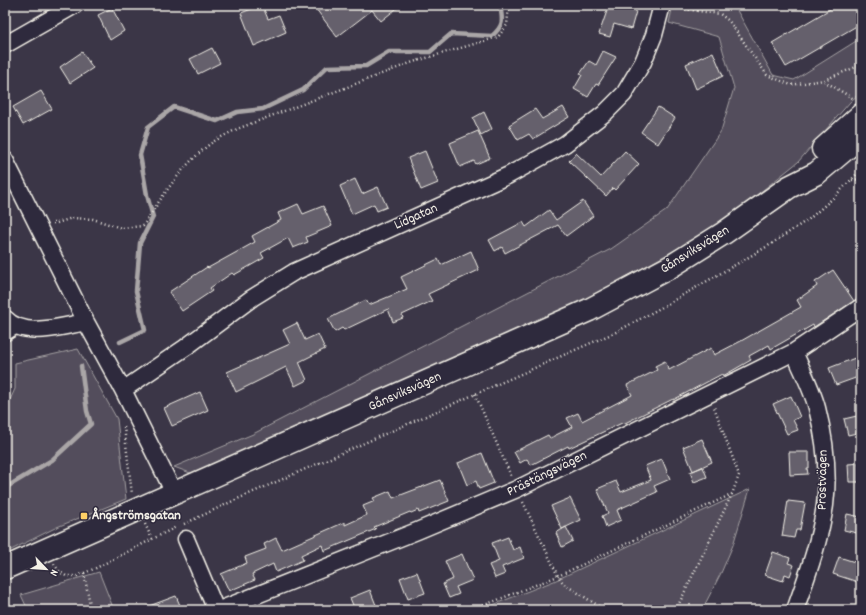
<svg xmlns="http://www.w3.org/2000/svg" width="866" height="615" viewBox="0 0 866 615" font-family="Dekko,sans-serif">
<rect width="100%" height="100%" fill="#3b3647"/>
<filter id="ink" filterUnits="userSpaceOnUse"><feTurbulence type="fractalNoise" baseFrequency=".025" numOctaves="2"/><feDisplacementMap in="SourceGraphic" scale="8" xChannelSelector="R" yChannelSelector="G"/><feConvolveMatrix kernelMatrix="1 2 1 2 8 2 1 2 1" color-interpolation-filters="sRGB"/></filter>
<g filter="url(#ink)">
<path fill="#534e5c" stroke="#a4a0a2" d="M673 5H734L773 75 794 80 861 38V92L850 102 798 162 718 226 565 311 193 474 174 467 253 434 611 249 667 210 721 131 734 88 719 37 669 23Z
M78 349 117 419 126 499 57 527 5 553V403L9 402 15 389V363Z
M750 489 733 545 721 573 702 610H480L554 581Z
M99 572 114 610H28L21 595Z"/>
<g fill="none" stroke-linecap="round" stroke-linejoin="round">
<path stroke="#aaa6a7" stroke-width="4.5" d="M120 342 145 330 136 291 140 243 153 217 147 195 140 155 148 127 174 107 217 121 237 112 263 109 303 90 327 67 366 66 389 52H430L451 34 492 36C504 25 503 21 500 5
M5 488 52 460 91 424 87 411 81 366"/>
</g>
<path fill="#65616c" stroke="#f4f1e8" d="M262 5 268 19 279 15 286 32 254 46 241 13Z
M313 5H401L381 21 372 10 337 37Z
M609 5H628L637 8 631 29 614 24 610 37 599 34Z
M837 5H861V11L855 14 860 24 786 67 772 43Z
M112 8 124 31 110 40 98 15Z
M212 48 220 63 198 74 190 59Z
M603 51 616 57 598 85 596 84 588 97 574 89 582 75 580 74 589 61 596 65Z
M82 52 93 68 70 83 60 67Z
M713 52 723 76 696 89 686 64Z
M41 91 52 109 23 125 13 107Z
M563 107 569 117 533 139 529 134 518 140 509 125 535 109 542 119Z
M658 107 675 118 658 144 641 132Z
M484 112 492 129 481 135 473 118Z
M478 131 490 158 476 164 474 161 460 167 450 143Z
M425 151 438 183 421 190 408 158Z
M625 151 639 164 615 190 613 188 606 196 569 161 576 153 601 177Z
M355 179 362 194 378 187 387 207 377 211 374 204 352 214 340 186Z
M583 201 593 216 566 236 558 225 505 253 502 247 495 251 489 240 523 222 526 227 549 210 556 220Z
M298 204 303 214 323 206 332 226 306 237 308 242 293 248 288 238 261 253 264 258 234 275 232 273 210 288 212 291 182 311 169 292 207 267 208 268 255 242 252 236 281 220 278 213Z
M471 251 479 270 428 294 432 301 402 315 403 318 393 322 388 309 344 330 342 328 335 332 328 319 366 300 369 305 407 289 401 277 438 259 441 265Z
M833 270 854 301 814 327 813 325 771 349 769 345 749 356 751 360 723 376 722 374 673 400V399L623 424 622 423 569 448 568 446 531 465 527 459 520 463 514 452 548 435 550 438 572 427 567 418 578 413 582 421 632 395 627 385 657 370 655 366 665 361 669 370 711 348 714 355 741 341 801 307 797 300 817 286 815 282Z
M297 323 305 340 318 334 325 349 299 362 307 380 295 386 286 367 236 392 227 372 290 344 283 330Z
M855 358 861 376 836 385 829 368Z
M200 392 208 410 172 426 164 408Z
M791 396 800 417 793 420 798 430 787 434 773 404Z
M861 415V432L848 435 844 419Z
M702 439 712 462 693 471 683 447Z
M789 452H809V468H807L808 474 790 475Z
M482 453 494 483 479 489 476 481 467 485 458 463Z
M662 459 670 479 654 486 657 492 617 510 621 520 606 527 602 516 608 513 597 489 616 481 621 492 651 480 645 466Z
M861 463V482H849L848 464Z
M703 467 707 477 694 482 690 472Z
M440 480 449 501 419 513 418 510 411 513 410 512 374 527 376 529 324 551 322 545 301 555 303 560 276 572 273 564 252 574 255 580 229 591 221 574 247 563 245 557 266 549 264 544 276 538 282 550 345 522V525L367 515 363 506 375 501 373 498 390 491 393 498Z
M570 498 581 520 562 529 551 506Z
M788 501 805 503 800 530H796L794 538 782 536Z
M847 514 861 517V534L844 530Z
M566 527 573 541 562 547 556 533Z
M508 537 513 550 520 547 524 558 502 567 505 574 495 578 489 565 499 561 492 543Z
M773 552 790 558 788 563 794 565 790 576 785 574 783 581 765 575Z
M462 554 473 580 456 587 459 594 449 598 443 584 453 579 445 561Z
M839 557 861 564V583L833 574Z
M417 572 425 593 408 599 400 578Z
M370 590 378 610H355L350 598Z
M176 596 182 610H141V609Z"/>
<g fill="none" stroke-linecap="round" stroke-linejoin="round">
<defs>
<path id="service" d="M5 337 19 328"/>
<path id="minor" d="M5 45 75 5
M5 160 86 322 123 390 174 493
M5 318C24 339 62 326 86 322
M794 352C802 370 812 389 817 408 825 439 829 473 825 505 820 541 807 576 795 610
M123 390 186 347 252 298 294 272 509 175 565 144 605 113 624 94 643 62 654 35 662 5
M186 539 216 610
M219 610 417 531 517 489 794 352 861 307"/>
<path id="secondary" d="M823 149 861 115
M5 568 589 310 670 267 724 233 789 187 817 173 861 136"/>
</defs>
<use href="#service" stroke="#f4f1e8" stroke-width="11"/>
<use href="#minor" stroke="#f4f1e8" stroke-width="19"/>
<use href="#secondary" stroke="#f4f1e8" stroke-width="25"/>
<path stroke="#f4f1e8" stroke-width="2.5" stroke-dasharray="1 3" stroke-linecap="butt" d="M677 8 720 14 729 21 767 75 791 85 824 80 861 65
M824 81 854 99
M852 180 861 179
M53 223H57L72 218 93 219 121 228 143 226C162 197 181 166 210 144 218 138 228 134 237 129L413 62 498 37 507 25 509 5
M475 394 511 476
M124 427 132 494
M523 502 558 576 564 584 605 610
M145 524 152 539
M184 524 233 501 616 332 664 306 768 246 809 219 832 199 861 170
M54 564 60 572 66 576H77L96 568 176 527
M84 573 91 610
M472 610 558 576 732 494
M676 610 732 494 739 475 714 407"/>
<use href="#service" stroke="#2f2a3d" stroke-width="8"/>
<use href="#minor" stroke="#2f2a3d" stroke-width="16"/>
<use href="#secondary" stroke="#2f2a3d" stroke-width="22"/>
</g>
</g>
<rect fill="#ffd166" stroke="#2f2a3d" stroke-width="1.5" x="80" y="512" width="8" height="8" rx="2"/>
<g text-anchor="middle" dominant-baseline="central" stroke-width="3" stroke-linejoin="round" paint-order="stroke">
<g font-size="14" fill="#f4f1e8" stroke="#2f2a3d">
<text transform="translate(416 217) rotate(-24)">Lidgatan</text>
<text transform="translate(695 250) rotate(-32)">Gånsviksvägen</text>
<text transform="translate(405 392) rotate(-24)">Gånsviksvägen</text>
<text transform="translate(547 474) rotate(-26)">Prästängsvägen</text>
<text transform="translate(823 480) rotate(-89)">Prostvägen</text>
</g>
<g font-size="14" font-weight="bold" fill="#f4f1e8" stroke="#2f2a3d" text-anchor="start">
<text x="92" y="516">Ångströmsgatan</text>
</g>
</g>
<rect width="866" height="615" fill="none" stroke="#2f2a3d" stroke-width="20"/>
<rect x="10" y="10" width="846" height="595" fill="none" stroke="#f4f1e8" stroke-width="1.5" filter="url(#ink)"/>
<g transform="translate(46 569) rotate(115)" stroke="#2f2a3d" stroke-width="3" paint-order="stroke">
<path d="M0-3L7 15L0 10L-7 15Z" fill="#f4f1e8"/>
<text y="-6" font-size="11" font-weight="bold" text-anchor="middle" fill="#f4f1e8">N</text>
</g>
</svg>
